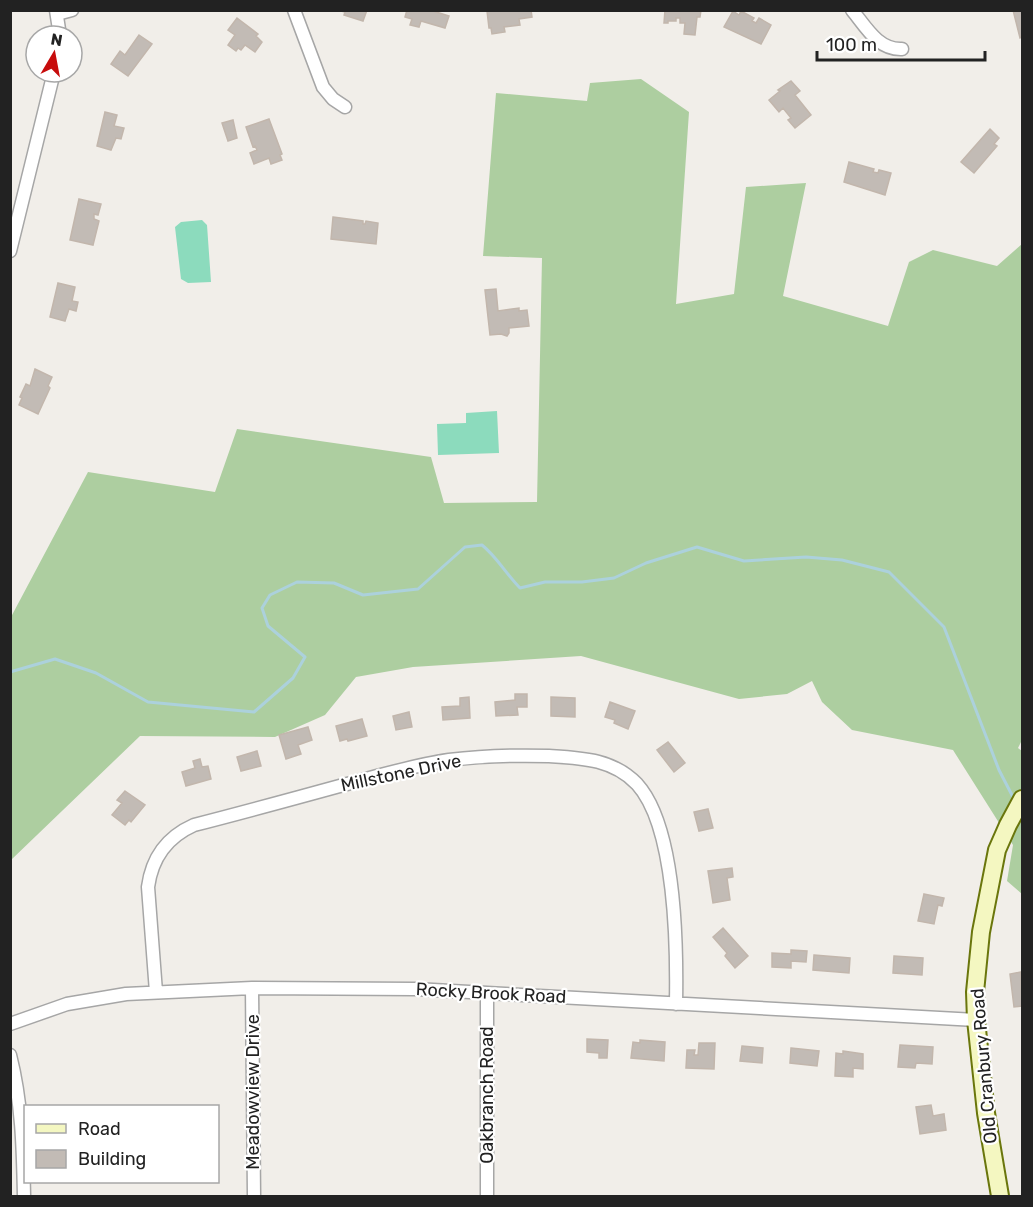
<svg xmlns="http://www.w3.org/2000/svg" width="1033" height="1207" viewBox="0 0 1033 1207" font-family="Rubik,sans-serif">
<rect width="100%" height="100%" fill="#f1eee9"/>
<path fill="#adcea0" d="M641 79 689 112 676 304 734 294 746 187 806 183 783 296 888 326 909 262 933 250 997 266 1022 244V740L1018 748 1022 751V894L1007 881 1013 845 953 750 852 730 822 702 812 681 787 694 739 699 581 656 413 667 356 677 325 715 275 737 140 736 11 860V617L88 472 215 492 237 429 431 457 444 503 537 502 542 258 483 256 496 93 587 101 590 83Z"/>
<path fill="#8cdbbd" d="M202 220 207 225 211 282 188 283 181 279 175 227 181 222Z
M497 411 499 453 438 455 437 424 466 423V413Z"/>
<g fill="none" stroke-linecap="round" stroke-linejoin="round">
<path stroke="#acd1dc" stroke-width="3" d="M10 672 55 659 96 673 148 702 254 712 293 678 305 657 268 626 262 608 270 595 297 582 334 583 363 595 418 589 465 547 482 545C497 557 506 574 520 588L545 582H582L614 578 646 563 697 547 744 561 806 557 842 560 889 572 944 627 999 770 1015 801"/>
</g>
<path fill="#c2bbb5" stroke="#c2b6ac" stroke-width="1.5" d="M337 10H367L363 21 344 15 345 12Z
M407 10H430L449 16 445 28 421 21 419 27 410 25 412 19 405 17Z
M498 10H531L532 17 519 19 520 25 504 27 505 32 492 34 491 28H489L487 11Z
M665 10H701L700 17H697L695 35 684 34 685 23H680V18H676V21H668V23H664Z
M1013 10H1022V37L1020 38Z
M733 11 739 15 741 11 754 18 752 21 756 23 759 18 771 25 761 44 724 27Z
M237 18 258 34 256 36 262 42 255 52 245 45 241 50 238 48 236 51 228 45 235 35 228 30Z
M139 35 152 44 128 76 111 64 120 51 125 55Z
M791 81 800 91 795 95 811 115 795 128 788 120 791 118 783 108 779 112 769 100 780 91 778 90Z
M105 112 117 115 114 126 124 128 121 139 116 138 111 150 97 146Z
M269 119 282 154 280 155 282 160 271 164 269 158 254 164 250 153 257 150 255 146 253 147 246 127Z
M233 120 237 138 228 141 222 123Z
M990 129 999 138 994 144 997 146 974 173 961 162Z
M849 162 874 169 873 172 878 173 879 170 891 173 885 195 844 182Z
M79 199 101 204 98 215 94 214V219L99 221 93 245 70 240Z
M333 217 363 221V224H365L366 221 378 223 376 244 331 239Z
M58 283 75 287 72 301 78 302 76 311 69 309 65 321 50 317Z
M496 289 498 311 519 308V311L527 310 529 326 509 328V333L507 336 501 334 490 335 485 290Z
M35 369 52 377 48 386 50 388 38 414 19 405 22 398 20 397 26 384 30 386Z
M515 694H527V707H517L518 715 496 716 495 702 515 700Z
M469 697 470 718 443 720 442 707 460 706V698Z
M551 697 575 698V717L551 716Z
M610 702 635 711 628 729 614 723 615 720 605 717Z
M409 712 412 727 396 730 393 716Z
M362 719 367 736 348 741 347 739 340 741 336 726Z
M308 727 312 740 298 745 301 754 286 759 279 735Z
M668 742 685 763 674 772 657 750Z
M257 751 261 766 241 771 237 757Z
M200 759 202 767 208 766 211 779 186 786 182 772 195 768 193 761Z
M125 791 145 805 131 822 129 820 125 825 112 815 122 803 117 800Z
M708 809 713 828 699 831 694 812Z
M732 868 733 877 727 878 730 900 713 903 708 871Z
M924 894 944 898 942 906 938 905 934 924 918 921Z
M723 928 748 956 735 968 725 956 727 953 713 937Z
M791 950 807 951 806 962 791 961V968L772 967V953L791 954Z
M814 955 850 958 849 973 813 970Z
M894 956 923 958 922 975 893 973Z
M1021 972 1022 1006 1014 1007 1010 974Z
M587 1039 608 1040 607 1058H599V1053L587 1052Z
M640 1040 665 1042 664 1061 631 1058 633 1042 640 1043Z
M699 1043H715L714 1069 686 1068 687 1050H695L694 1055H698Z
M900 1045 933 1047 932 1064 916 1063 915 1068 898 1067Z
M742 1046 763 1048 762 1063 740 1061Z
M791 1048 819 1051 817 1066 790 1063Z
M843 1051 863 1054V1069L853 1068V1077L835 1076 836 1053 843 1054Z
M931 1105 933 1116 944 1114 946 1130 920 1134 916 1107Z"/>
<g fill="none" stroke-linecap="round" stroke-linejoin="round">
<defs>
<path id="street" d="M56 10 60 36
M294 10 323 87 333 99 345 107
M852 10C866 27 878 50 902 49
M57 14 72 10
M10 251 54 72
M252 988 254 1196
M156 992 148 887C152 857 167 837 194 825 245 812 296 798 347 784 381 775 415 765 449 760 482 756 515 755 549 756 582 758 613 759 637 784 676 827 677 948 676 1004
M10 1024 67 1004 126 994 252 988 415 989 976 1020
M10 1055C22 1102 23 1148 24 1196
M487 1196V993"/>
<path id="secondary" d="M1000 1196 986 1113 976 1020 975 992 981 932 997 850 1008 825 1022 799"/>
</defs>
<use href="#street" stroke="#a6a6a6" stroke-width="15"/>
<use href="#secondary" stroke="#6a760c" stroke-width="20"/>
<use href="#street" stroke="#fff" stroke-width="12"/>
<use href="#secondary" stroke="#f4f7c1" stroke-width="16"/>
</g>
<g text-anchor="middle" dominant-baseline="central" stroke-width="4.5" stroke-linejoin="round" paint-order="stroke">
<g font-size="18" fill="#222" stroke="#fff">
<text transform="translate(401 773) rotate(-12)">Millstone Drive</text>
<text transform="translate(491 993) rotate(3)">Rocky Brook Road</text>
<text transform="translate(984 1066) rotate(-95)">Old Cranbury Road</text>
<text transform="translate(253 1092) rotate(-90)">Meadowview Drive</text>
<text transform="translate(487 1095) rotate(-90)">Oakbranch Road</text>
</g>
</g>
<rect width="1033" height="1207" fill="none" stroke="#222222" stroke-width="24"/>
<rect x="24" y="1105" width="195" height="78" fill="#ffffff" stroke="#a7a7a7" stroke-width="1.5"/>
<rect x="36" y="1124" width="30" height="9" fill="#f4f7c1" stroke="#a7a7a7" stroke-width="1.5"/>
<text x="78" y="1135" font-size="18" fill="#222222">Road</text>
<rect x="36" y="1150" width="30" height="18" fill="#c2bbb5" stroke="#a7a7a7" stroke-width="1.5"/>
<text x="78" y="1165" font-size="18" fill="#222222">Building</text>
<g transform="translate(54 54) rotate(10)"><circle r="28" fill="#ffffff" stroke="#a7a7a7" stroke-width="1.5"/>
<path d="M0-4.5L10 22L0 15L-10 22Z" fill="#c70c0c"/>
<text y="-9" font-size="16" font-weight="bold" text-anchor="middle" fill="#222222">N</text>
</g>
<path d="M817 51v9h168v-9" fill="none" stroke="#222222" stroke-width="3"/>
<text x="826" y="51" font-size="18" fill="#222222" stroke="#ffffff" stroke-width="4.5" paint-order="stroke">100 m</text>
</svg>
